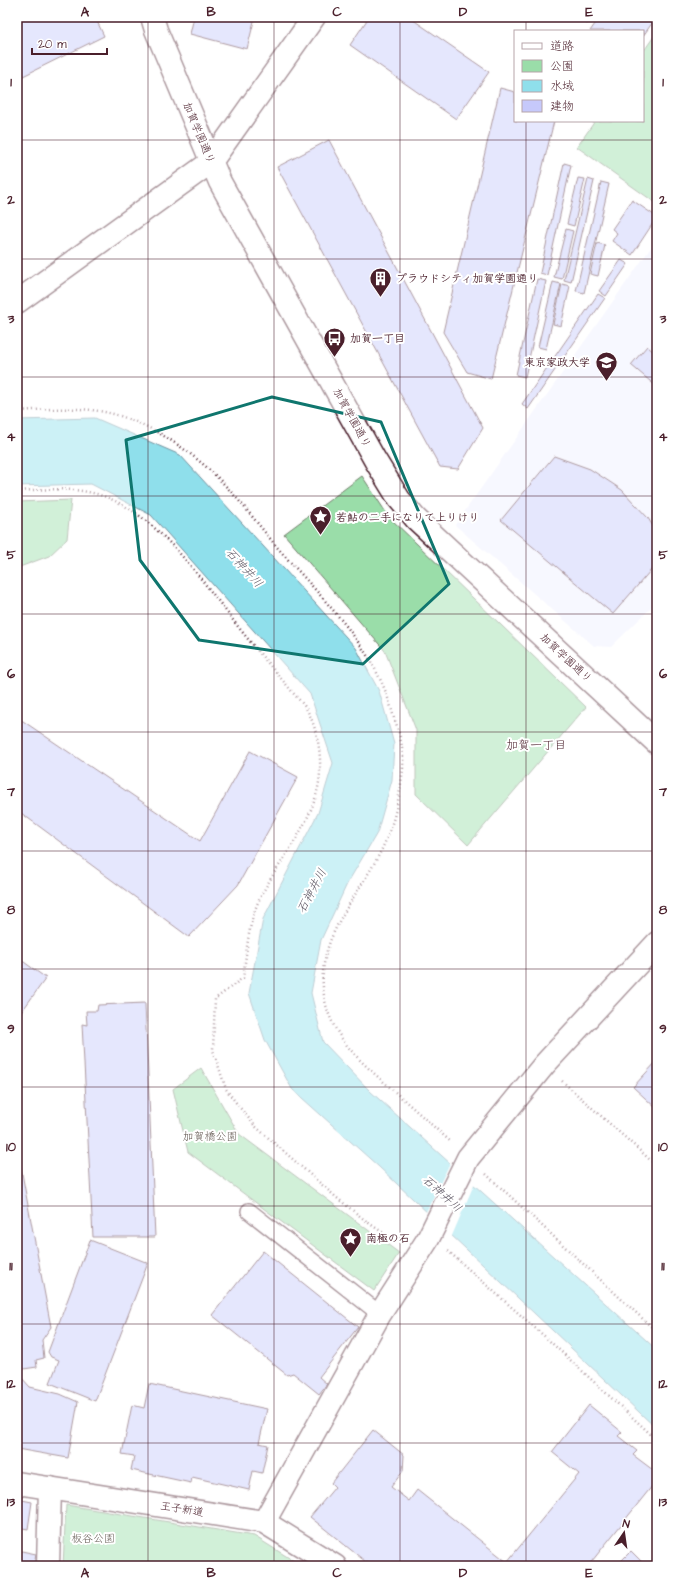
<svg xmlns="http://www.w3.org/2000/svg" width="674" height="1583" viewBox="0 0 674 1583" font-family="'Architects Daughter','Klee One',sans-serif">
<rect width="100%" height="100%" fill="#fff"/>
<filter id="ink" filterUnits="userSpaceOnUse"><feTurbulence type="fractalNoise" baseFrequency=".025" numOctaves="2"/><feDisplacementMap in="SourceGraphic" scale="8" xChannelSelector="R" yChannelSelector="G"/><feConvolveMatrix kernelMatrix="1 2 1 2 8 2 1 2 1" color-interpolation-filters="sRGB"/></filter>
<g filter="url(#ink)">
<path fill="#eeeffe" d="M657 239V602L611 647 594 646 455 525Z"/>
<path fill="#9adda9" stroke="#727e6a" d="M657 32V204L577 147 595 121H643V52Z
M362 476 389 517 586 707 468 845 416 794V730L385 651 284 534Z
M71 500 67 539 49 556 17 568V502Z
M201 1068 239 1134 399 1253 374 1291 188 1152 173 1089Z
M66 1505 254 1536 302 1566H63Z"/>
<path fill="#8fdfeb" stroke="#73929e" d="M95 418 180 455 356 648 379 691 394 744 392 780 377 833 347 884 321 940 311 993 323 1042 370 1091 657 1350V1429L379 1167 292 1089 265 1040 249 993 263 919 318 813 333 763 310 694 151 515 91 484 17 486V420Z"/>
<path fill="#fff" d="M451 1161 475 1182 451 1238 425 1214Z"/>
<path fill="#c6c9fb" stroke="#4a1f2b" d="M17 17H95L104 36 17 79Z
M194 17H255L247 49 190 34Z
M369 17H409L489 72 456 119 350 45Z
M578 17H593L587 24Z
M600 17H652L655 19 643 36V31H590Z
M500 88 515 92V121H554L491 379 467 372 443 332Z
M329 140 483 428 458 469 440 467 277 167Z
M564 163 571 165 547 275 540 273Z
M578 178 585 179 574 226 567 224Z
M588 179 594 181 571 282 564 280Z
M601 182 609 184 584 293 576 291Z
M632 200 657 217 632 255 612 241 617 233 612 229Z
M566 229 573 231 562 279 554 277Z
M597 243 605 245 598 276 590 274Z
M621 260 628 264 606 296 599 291Z
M537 279 546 281 525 377 516 375Z
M553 282 561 284 546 349 538 347Z
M562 284 570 286 561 326 553 324Z
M598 294 605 298 528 409 522 404Z
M647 346 657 355V387L631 365Z
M554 456 590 469 622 490 648 518 657 533V563L613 614 501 520Z
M657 655V663L653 660Z
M17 717 200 841 250 751 298 777 238 885 189 937 17 810Z
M17 957 46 978 17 1018Z
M145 1003 155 1237H93L82 1024 87 1025 86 1011H97L98 1005Z
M657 1061V1109L633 1087Z
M17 1147 51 1327 42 1340 44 1358 36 1360 37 1367 17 1370Z
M90 1240 148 1263 95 1401 50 1383 59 1360 51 1357 48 1352Z
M263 1251 358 1327 319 1377 327 1384 319 1394 293 1373 287 1375 212 1315Z
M17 1377H21L30 1387 60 1394 78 1402 68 1458 17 1449Z
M149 1384 267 1409 259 1443 268 1445 262 1473 253 1471 249 1490 192 1477 191 1483 131 1470 134 1456 122 1454 132 1405 144 1408Z
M589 1405 622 1432 618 1436 637 1451 633 1455 657 1473V1480L588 1566H371L310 1517 335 1487 331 1483 373 1430 404 1455 403 1471 391 1487 409 1501 417 1490 507 1562 579 1474 552 1452Z
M17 1499 32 1502 28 1529 17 1527Z
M17 1550 36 1554 34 1566H17Z
M631 1551 646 1566H616Z"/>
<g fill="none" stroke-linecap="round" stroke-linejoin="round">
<defs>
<path id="lane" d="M249 1211 380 1314"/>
<path id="street" d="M17 1483 264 1522 335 1566
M264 1522 380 1314 428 1239 468 1158 544 1065 657 943"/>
<path id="secondary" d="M152 17 156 30 220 182 375 460 399 499 416 519 657 743
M17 302 211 162 314 17
M48 1566 50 1488"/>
</defs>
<use href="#lane" stroke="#4a1f2b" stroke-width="18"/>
<use href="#street" stroke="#4a1f2b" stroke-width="25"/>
<use href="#secondary" stroke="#4a1f2b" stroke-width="25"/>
<path stroke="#4a1f2b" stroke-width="2.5" stroke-dasharray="1 3" stroke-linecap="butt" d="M17 411C52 409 89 405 123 417 150 426 176 442 198 460 228 484 252 517 277 547 309 584 357 631 378 675 385 688 390 703 394 718 400 733 404 751 403 768 400 796 394 825 381 851 356 901 310 943 326 1005 336 1043 366 1066 394 1091 413 1108 432 1125 451 1142
M17 491C49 489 83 486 113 500 170 526 213 598 253 645 265 660 278 675 290 689 295 696 303 703 307 710 317 728 321 751 320 772 318 818 281 857 261 896 248 921 247 951 243 978L215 999 213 1050 226 1089 237 1104 255 1126 337 1198 370 1224 397 1242
M562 1081 657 1166
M486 1174 657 1332
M448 1251 542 1334 657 1440"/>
<use href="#lane" stroke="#fff" stroke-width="15"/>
<use href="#street" stroke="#fff" stroke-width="22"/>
<use href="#secondary" stroke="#fff" stroke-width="22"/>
</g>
</g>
<path d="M0 0H674V1583H0ZM272 397 381 422 449 584 363 664 199 640 140 560 126 440Z" fill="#fff" fill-opacity=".55" fill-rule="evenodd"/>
<path fill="none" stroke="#0f766e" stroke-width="3" stroke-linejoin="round" d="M272 397 381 422 449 584 363 664 199 640 140 560 126 440Z"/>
<path fill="none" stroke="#4a1f2b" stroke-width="1" stroke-opacity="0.55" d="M148 17V1566M274 17V1566M400 17V1566M526 17V31M526 121V1566M17 140H657M17 259H657M17 377H657M17 496H657M17 614H657M17 732H657M17 851H657M17 969H657M17 1087H657M17 1206H657M17 1324H657M17 1443H657"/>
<defs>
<symbol id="building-pin" viewBox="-11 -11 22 30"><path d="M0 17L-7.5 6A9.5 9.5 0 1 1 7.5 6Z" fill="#4a1f2b" stroke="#fff"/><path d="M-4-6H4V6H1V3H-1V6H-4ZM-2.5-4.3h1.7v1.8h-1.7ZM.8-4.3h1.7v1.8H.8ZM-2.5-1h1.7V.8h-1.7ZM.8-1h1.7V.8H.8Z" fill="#fff"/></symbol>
<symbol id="bus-pin" viewBox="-11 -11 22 30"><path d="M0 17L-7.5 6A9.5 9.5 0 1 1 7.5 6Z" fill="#4a1f2b" stroke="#fff"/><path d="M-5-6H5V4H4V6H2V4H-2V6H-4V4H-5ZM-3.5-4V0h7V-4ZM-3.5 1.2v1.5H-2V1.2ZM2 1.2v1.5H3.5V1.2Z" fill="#fff"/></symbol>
<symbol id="university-pin" viewBox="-11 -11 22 30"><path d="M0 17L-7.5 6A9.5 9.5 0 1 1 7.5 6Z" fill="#4a1f2b" stroke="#fff"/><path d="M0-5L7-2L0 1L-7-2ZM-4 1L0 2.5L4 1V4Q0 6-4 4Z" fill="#fff"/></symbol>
<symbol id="sight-pin" viewBox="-11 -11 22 30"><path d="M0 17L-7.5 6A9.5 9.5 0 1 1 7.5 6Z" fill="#4a1f2b" stroke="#fff"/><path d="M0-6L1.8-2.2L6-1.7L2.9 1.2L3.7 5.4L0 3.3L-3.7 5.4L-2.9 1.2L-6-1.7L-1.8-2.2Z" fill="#fff"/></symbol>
</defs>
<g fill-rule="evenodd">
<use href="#building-pin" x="368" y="266" width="25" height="34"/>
<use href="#bus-pin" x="322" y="326" width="25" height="34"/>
<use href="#university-pin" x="594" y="350" width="25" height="34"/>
<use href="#sight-pin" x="308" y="504" width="25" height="34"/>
<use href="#sight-pin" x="338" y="1226" width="25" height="34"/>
</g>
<g text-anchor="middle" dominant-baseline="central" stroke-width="4" stroke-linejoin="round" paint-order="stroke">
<g font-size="11" fill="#4a1f2b" stroke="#fff">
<text transform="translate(199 133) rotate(67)">加賀学園通り</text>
<text transform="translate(352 418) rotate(61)">加賀学園通り</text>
<text transform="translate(566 658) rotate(43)">加賀学園通り</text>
<text transform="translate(182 1509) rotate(9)">王子新道</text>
</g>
<g font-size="11" font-weight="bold" fill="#4a1f2b" stroke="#fff" text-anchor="start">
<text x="396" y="278">プラウドシティ加賀学園通り</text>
<text x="350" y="338">加賀一丁目</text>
<text x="590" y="362" text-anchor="end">東京家政大学</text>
<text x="336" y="517">若鮎の二手になりて上りけり</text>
<text x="366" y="1238">南極の石</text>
</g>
<g font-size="11" fill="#625851" stroke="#fff">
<text x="210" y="1136">加賀橋公園</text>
<text x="93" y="1538">板谷公園</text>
</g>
<g font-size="12" font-style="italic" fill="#5f5965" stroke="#fff">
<text transform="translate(244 568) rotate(48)">石神井川</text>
<text transform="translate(312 891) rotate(-62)">石神井川</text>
<text transform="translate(442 1194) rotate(42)">石神井川</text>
</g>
<g font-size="12" fill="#4a1f2b" stroke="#fff">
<text x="536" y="745">加賀一丁目</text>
</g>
</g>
<rect width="674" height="1583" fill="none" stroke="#fff" stroke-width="44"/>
<rect x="514" y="30" width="130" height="92" fill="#ffffff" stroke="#b7a5aa"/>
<rect x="522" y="43" width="20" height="6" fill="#ffffff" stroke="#b7a5aa"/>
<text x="550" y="50" font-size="12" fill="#4a1f2b">道路</text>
<rect x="522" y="60" width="20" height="12" fill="#9adda9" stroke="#b7a5aa"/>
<text x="550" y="70" font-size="12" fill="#4a1f2b">公園</text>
<rect x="522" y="80" width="20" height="12" fill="#8fdfeb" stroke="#b7a5aa"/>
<text x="550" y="90" font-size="12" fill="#4a1f2b">水域</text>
<rect x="522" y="100" width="20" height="12" fill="#c6c9fb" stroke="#b7a5aa"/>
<text x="550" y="110" font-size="12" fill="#4a1f2b">建物</text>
<g transform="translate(624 1533) rotate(13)" stroke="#ffffff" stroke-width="3" paint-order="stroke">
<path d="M0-3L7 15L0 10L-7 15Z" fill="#4a1f2b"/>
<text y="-6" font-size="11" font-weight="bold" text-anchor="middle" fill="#4a1f2b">N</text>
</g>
<path d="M32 48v6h75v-6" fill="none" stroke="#4a1f2b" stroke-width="2"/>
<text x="38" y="48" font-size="12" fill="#4a1f2b" stroke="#ffffff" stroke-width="3" paint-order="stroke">20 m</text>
<rect x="22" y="22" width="630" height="1539" fill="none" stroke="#4a1f2b" stroke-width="1.5"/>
<g font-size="13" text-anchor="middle" font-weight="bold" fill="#4a1f2b">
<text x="85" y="16">A</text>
<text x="211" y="16">B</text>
<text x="337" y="16">C</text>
<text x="463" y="16">D</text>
<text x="589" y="16">E</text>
<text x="11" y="86">1</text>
<text x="663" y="86">1</text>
<text x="11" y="204">2</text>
<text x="663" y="204">2</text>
<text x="11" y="323">3</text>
<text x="663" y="323">3</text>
<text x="11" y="441">4</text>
<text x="663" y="441">4</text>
<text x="11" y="559">5</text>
<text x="663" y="559">5</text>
<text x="11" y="678">6</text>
<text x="663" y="678">6</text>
<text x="11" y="796">7</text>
<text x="663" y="796">7</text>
<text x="11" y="914">8</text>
<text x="663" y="914">8</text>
<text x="11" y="1033">9</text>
<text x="663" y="1033">9</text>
<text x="11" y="1151">10</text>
<text x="663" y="1151">10</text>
<text x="11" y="1270">11</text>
<text x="663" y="1270">11</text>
<text x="11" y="1388">12</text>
<text x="663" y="1388">12</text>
<text x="11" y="1506">13</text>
<text x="663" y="1506">13</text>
<text x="85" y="1577">A</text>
<text x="211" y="1577">B</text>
<text x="337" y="1577">C</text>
<text x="463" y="1577">D</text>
<text x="589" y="1577">E</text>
</g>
</svg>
